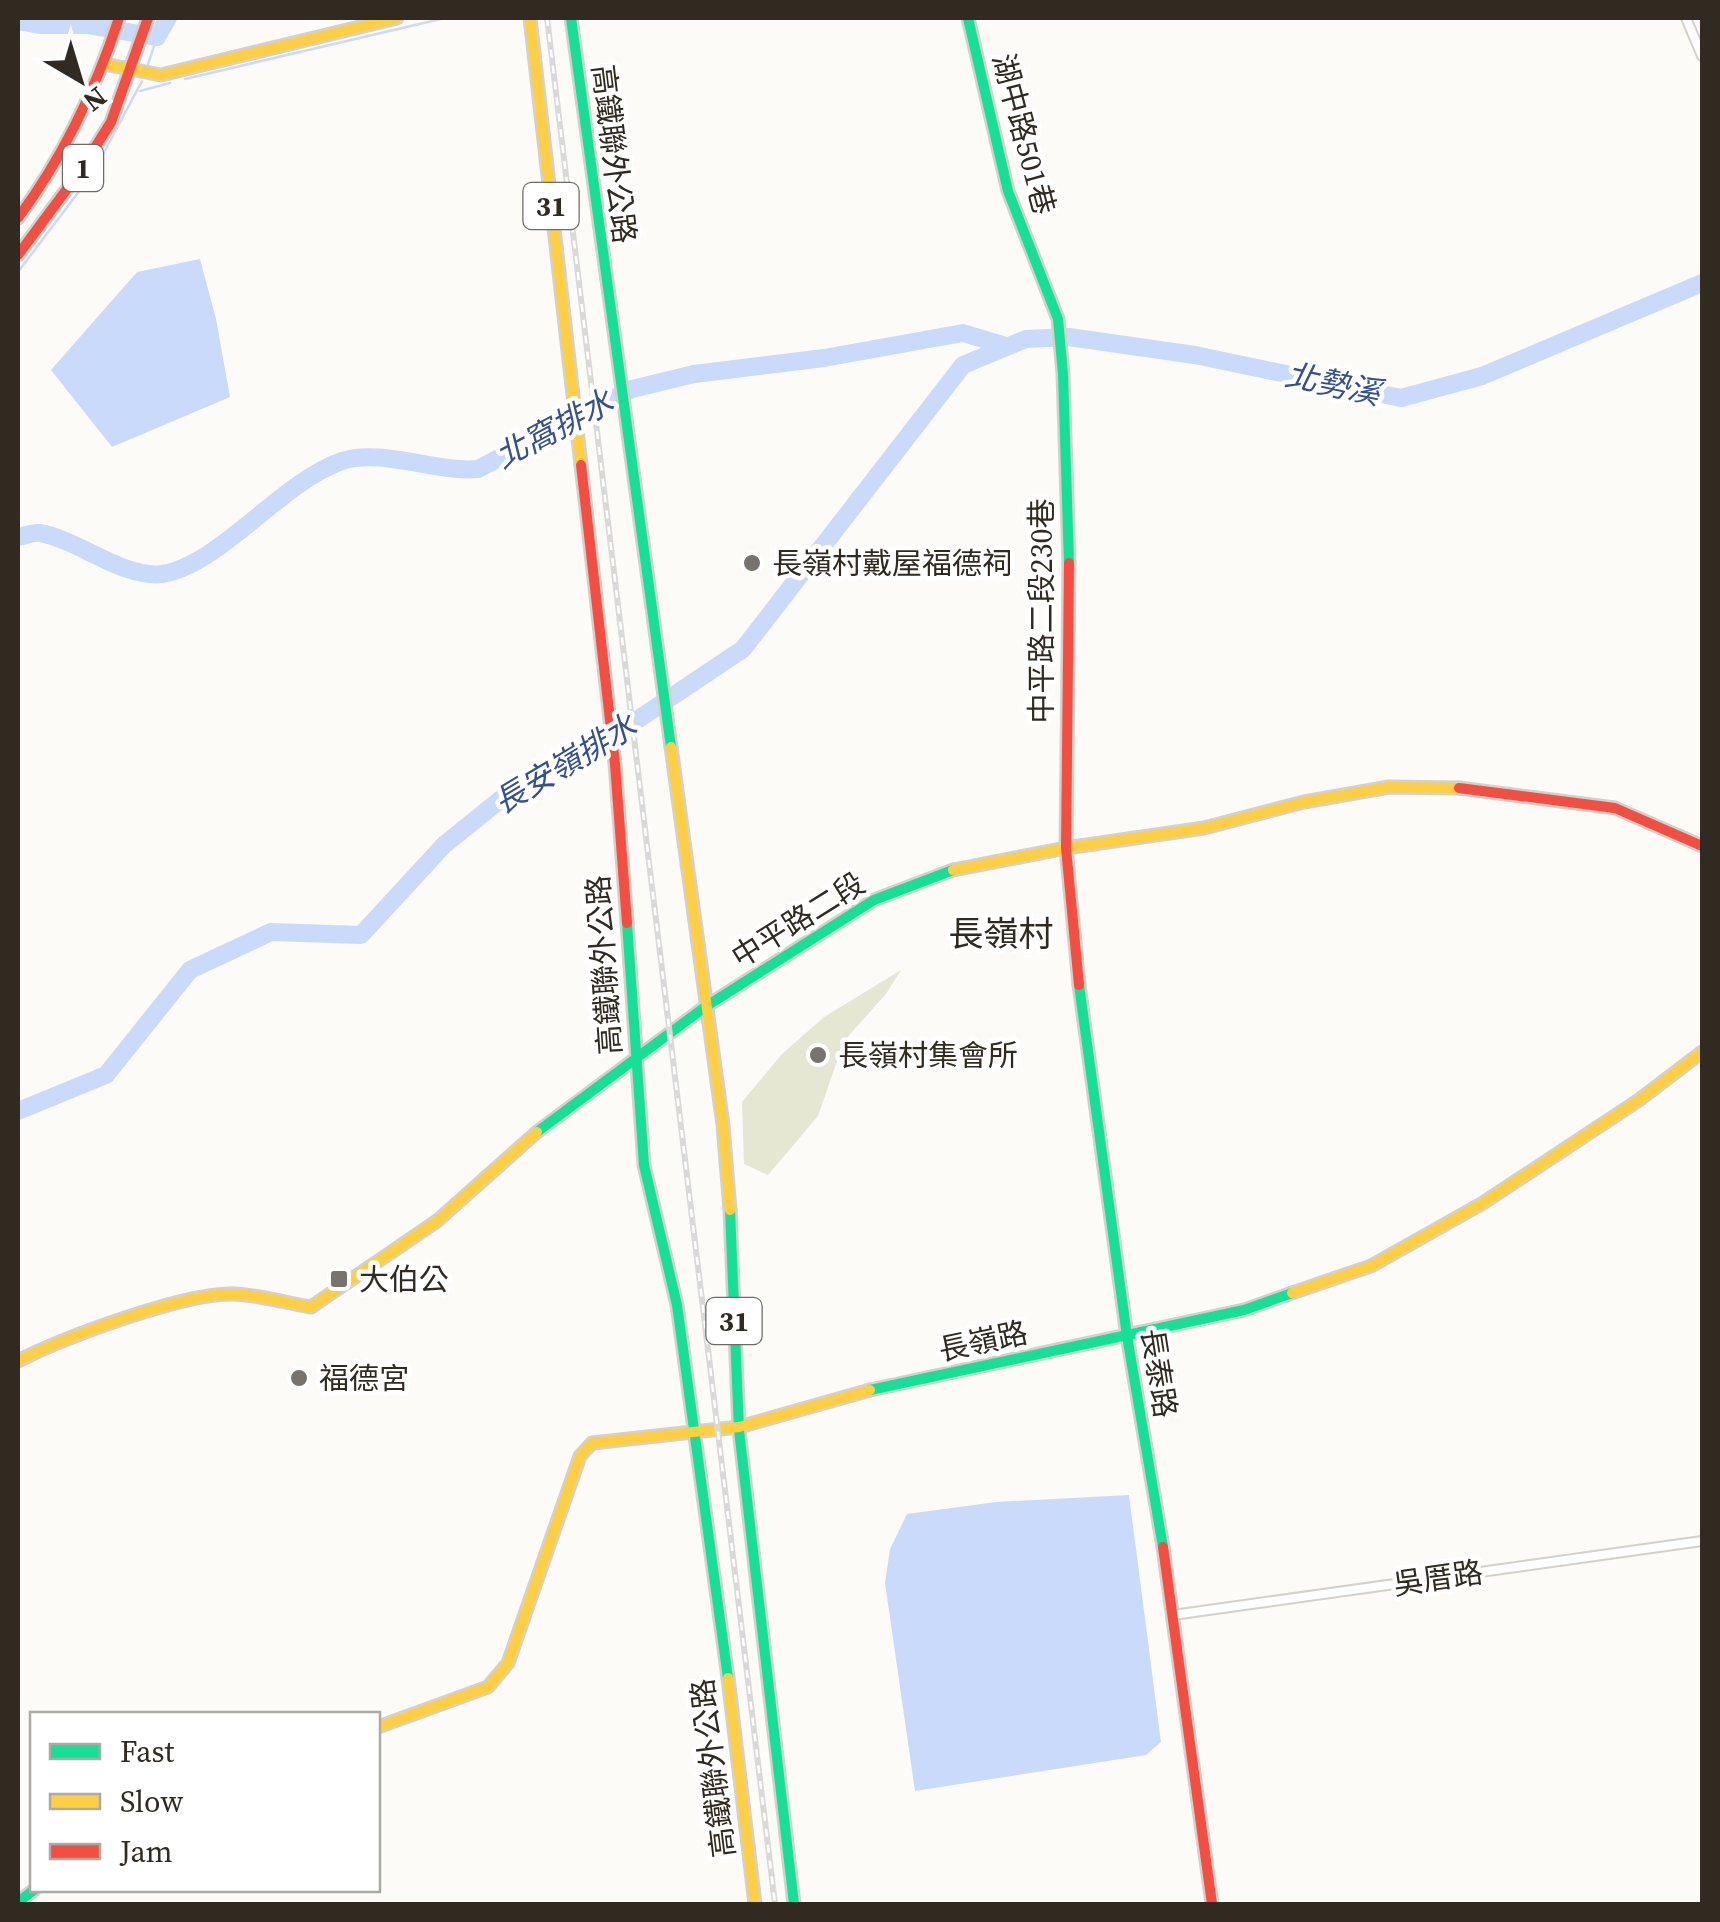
<svg xmlns="http://www.w3.org/2000/svg" width="1720" height="1922" viewBox="0 0 1720 1922" font-family="'Source Serif 4','Noto Sans TC',serif">
<rect width="100%" height="100%" fill="#fdfbf8"/>
<path fill="#e5e7d3" d="M901 970 886 994 844 1041 818 1116 768 1175 744 1164 742 1102 782 1054 824 1017Z"/>
<path fill="#cadafa" d="M200 259 216 319 230 397 112 447 51 370 137 272Z
M1129 1495 1161 1742 1146 1755 915 1791 885 1583 890 1549 907 1514 996 1502Z"/>
<g fill="none" stroke-linecap="round" stroke-linejoin="round">
<path stroke="#cadafa" stroke-width="2.5" d="M148 64 157 37
M185 79 445 18
M140 91 170 83
M18 272 93 173 142 81"/>
<path stroke="#cadafa" stroke-width="18" d="M18 21 40 25H87L157 37 168 18
M18 537C24 536 33 532 40 533 77 539 124 579 162 574 220 565 281 482 342 461 380 448 438 473 478 469L632 389 694 374 824 358 963 333 1006 346
M18 1111 106 1075 190 970 271 932 361 935 444 845 521 783 640 718 743 649 963 365 1026 339 1069 337 1195 355 1401 398 1482 376 1702 283"/>
<defs>
<path id="street" d="M1686 18 1702 56
M1173 1615 1702 1541"/>
<path id="fast" d="M571 18 671 747
M968 18 1008 191 1058 319 1063 374 1069 563
M627 923 644 1165 677 1305 728 1678
M1079 985 1127 1336 1163 1547
M537 1132 705 1007 874 900 953 870
M730 1210 739 1430 794 1904
M870 1390 1244 1310 1292 1293
M18 1902 34 1890"/>
<path id="slow" d="M530 18 581 465
M104 64 161 75 397 18
M671 747 723 1125 730 1210
M953 870 1066 848 1204 828 1304 802 1389 787 1459 788
M1292 1293 1371 1266 1483 1203 1639 1100 1702 1052
M18 1361C63 1338 185 1292 234 1294 259 1295 286 1303 311 1307L437 1221 537 1132
M728 1678 755 1904
M378 1727 488 1687 508 1663 580 1456 592 1443 739 1427 870 1390"/>
<path id="jam" d="M18 218C64 156 95 91 119 18
M18 255 81 170 111 122 148 18
M581 465 615 764 627 923
M1069 563 1066 848 1079 985
M1459 788 1615 808 1702 846
M1163 1547 1212 1904"/>
</defs>
<use href="#street" stroke="#d4d0ca" stroke-width="12"/>
<use href="#fast" stroke="#d4d0ca" stroke-width="15"/>
<use href="#slow" stroke="#d4d0ca" stroke-width="15"/>
<use href="#jam" stroke="#d4d0ca" stroke-width="15"/>
<use href="#street" stroke="#fffefe" stroke-width="8"/>
<use href="#fast" stroke="#16e098" stroke-width="10"/>
<use href="#slow" stroke="#ffcf43" stroke-width="10"/>
<use href="#jam" stroke="#f24e42" stroke-width="10"/>
<defs>
<path id="rail" d="M547 18 775 1904"/>
</defs>
<use href="#rail" stroke="#d9d9d8" stroke-width="6"/>
<use href="#rail" stroke="#fff" stroke-width="2.5" stroke-dasharray="8" stroke-linecap="butt"/>
</g>
<g fill="#78736c" stroke="#fff" stroke-width="4">
<circle cx="752" cy="563" r="10"/>
<circle cx="818" cy="1055" r="10"/>
<rect x="329" y="1269" width="20" height="20" rx="5"/>
<circle cx="299" cy="1378" r="10"/>
</g>
<g text-anchor="middle" dominant-baseline="central" stroke-width="9" stroke-linejoin="round" paint-order="stroke">
<g fill="#fff" stroke="#6f6a64" stroke-width="2.5">
<rect x="63" y="145" width="40" height="46" rx="8"/>
<rect x="523.5" y="183" width="55" height="46" rx="8"/>
<rect x="706.5" y="1298" width="55" height="46" rx="8"/>
</g>
<g font-size="28" font-weight="bold" fill="#312a21">
<text x="83" y="168">1</text>
<text x="551" y="206">31</text>
<text x="734" y="1321">31</text>
</g>
<g font-size="30" fill="#312a21" stroke="#fff">
<text transform="translate(1024 134) rotate(75)">湖中路501巷</text>
<text transform="translate(614 154) rotate(83)">高鐵聯外公路</text>
<text transform="translate(1041 611) rotate(-90)">中平路二段230巷</text>
<text transform="translate(798 920) rotate(-32)">中平路二段</text>
<text transform="translate(604 965) rotate(-94)">高鐵聯外公路</text>
<text transform="translate(983 1341) rotate(-12)">長嶺路</text>
<text transform="translate(1159 1373) rotate(81)">長泰路</text>
<text transform="translate(1438 1578) rotate(-8)">吳厝路</text>
<text transform="translate(713 1768) rotate(-97)">高鐵聯外公路</text>
</g>
<g font-size="30" fill="#312a21" stroke="#fff" text-anchor="start">
<text x="772" y="563">長嶺村戴屋福德祠</text>
<text x="838" y="1055">長嶺村集會所</text>
<text x="359" y="1279">大伯公</text>
<text x="319" y="1378">福德宮</text>
</g>
<g font-size="32" font-style="italic" fill="#35508a" stroke="#fff">
<text transform="translate(1333 384) rotate(12)">北勢溪</text>
<text transform="translate(554 429) rotate(-28)">北窩排水</text>
<text transform="translate(565 764) rotate(-31)">長安嶺排水</text>
</g>
<g font-size="35" fill="#312a21" stroke="#fff">
<text x="1001" y="934">長嶺村</text>
</g>
</g>
<rect width="1720" height="1922" fill="none" stroke="#312a21" stroke-width="40"/>
<rect x="30" y="1712" width="350" height="180" fill="#ffffff" stroke="#adaaa6" stroke-width="2.5"/>
<rect x="50" y="1744" width="50" height="15" fill="#16e098" stroke="#adaaa6" stroke-width="2.5"/>
<text x="120" y="1762" font-size="30" fill="#312a21">Fast</text>
<rect x="50" y="1794" width="50" height="15" fill="#ffcf43" stroke="#adaaa6" stroke-width="2.5"/>
<text x="120" y="1812" font-size="30" fill="#312a21">Slow</text>
<rect x="50" y="1844" width="50" height="15" fill="#f24e42" stroke="#adaaa6" stroke-width="2.5"/>
<text x="120" y="1862" font-size="30" fill="#312a21">Jam</text>
<g transform="translate(80 80) rotate(142)" stroke="#ffffff" stroke-width="8" paint-order="stroke">
<path d="M0-8L18 38L0 25L-18 38Z" fill="#312a21"/>
<text y="-15" font-size="28" font-weight="bold" text-anchor="middle" fill="#312a21">N</text>
</g>
</svg>
